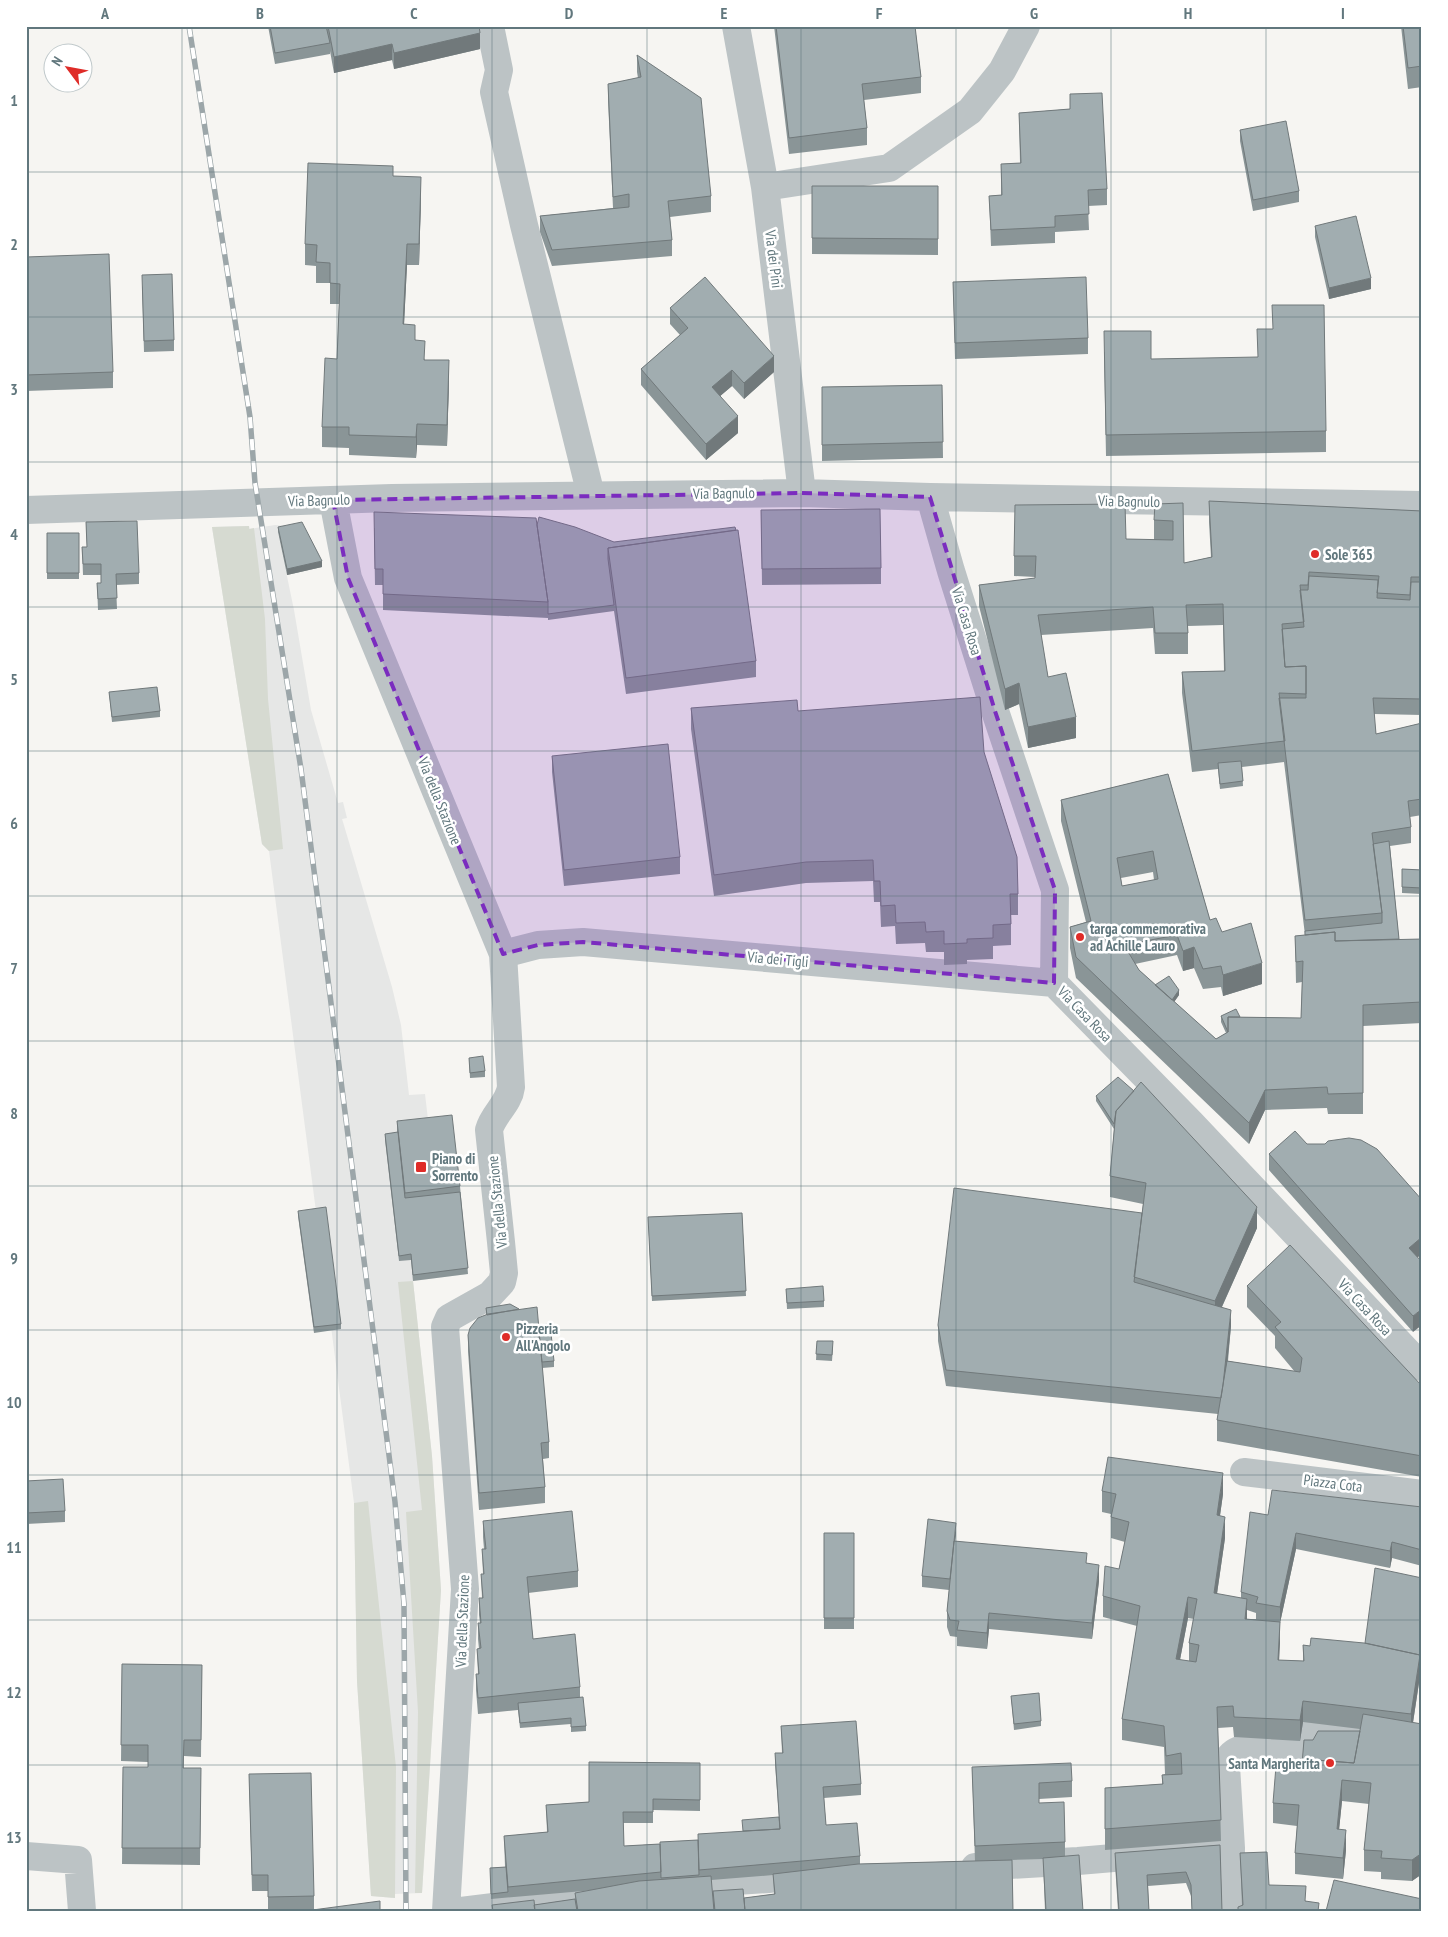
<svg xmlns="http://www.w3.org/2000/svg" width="1448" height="1937" viewBox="0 0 1448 1937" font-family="'PT Sans Narrow',sans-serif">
<rect width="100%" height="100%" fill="#f6f5f2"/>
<path fill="#e6e7e6" d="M275 525 302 527 278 533 294 610 311 710 338 803 343 802 347 818 342 819 343 822 392 987 401 1025 409 1095 425 1094 429 1128 468 1264V1274L413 1281 432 1456 441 1590 422 1893 395 1894V1898L371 1896 357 1681 354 1503 269 851 262 844 212 527 249 526 250 529Z"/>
<path fill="#d6dad1" d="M249 526V529L254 528 265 619 268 699 283 849 269 851 262 844 212 527Z
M413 1281 432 1456 441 1590 422 1893H415L418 1712 406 1512 422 1510 398 1282Z
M368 1501 396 1767 395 1898 371 1896 357 1681 354 1503Z"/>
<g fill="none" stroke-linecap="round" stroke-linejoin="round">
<path stroke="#bcc3c5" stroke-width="28" d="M490 26 499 70 494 92 524 225 591 495
M736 26 765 187 802 493
M765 187 889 168 970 111 1002 71 1026 26
M930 497 951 571 995 711 1055 890 1054 983 1191 1123 1422 1367
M333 500 348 578 503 954 511 1087C509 1104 493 1114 489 1130L501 1242 504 1273 502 1282 490 1295 449 1318 445 1327 465 1589 446 1911
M26 510 392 498 802 493 930 497 1422 505
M503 954 538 945 583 942 1054 983
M1244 1472 1422 1494
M26 1856 78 1860 82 1911
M975 1867 1078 1861 1231 1848 1226 1766C1229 1757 1231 1753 1239 1750L1308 1747 1311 1728 1413 1741 1422 1738
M673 1885 768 1879 810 1874
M461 1911 613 1892
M1230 1911 1231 1848"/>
<defs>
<path id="rail" d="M189 26 250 417 255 483 301 769 395 1502 404 1604 406 1911"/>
</defs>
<use href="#rail" stroke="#9ca6a9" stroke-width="5.5"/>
<use href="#rail" stroke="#fff" stroke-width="4" stroke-dasharray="11" stroke-linecap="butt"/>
</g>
<path fill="#8a9597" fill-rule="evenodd" d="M268 26H479L480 49 394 69 392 60 334 73 330 51V54L275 64Z
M774 26H915L921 77V93L864 100 867 128V145L789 154Z
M1401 26H1422V87L1408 89Z
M637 55 711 196V212L670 217 672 240V256L552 266 540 232V216L613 208 608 100V84L638 78 637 72Z
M1070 94 1107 189V205L1088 206 1089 230 1055 232V243L991 246 989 196 1001 195V164L1020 163 1019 113 1070 109Z
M1240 130 1299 191V202L1253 211 1240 141Z
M393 176 421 198 419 265H407L404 324 415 340 425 360 449 381 447 446 417 445 416 458 349 455V448L322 447V427L337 359 339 304H330V283H316V266L305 265V244Z
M812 186H938V255L812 254Z
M1315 226 1371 289 1329 299 1315 237Z
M26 257 113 372V388L26 391Z
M953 282 1088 338V354L955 359Z
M142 286 174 340V351L144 352Z
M670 308 774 372 744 399 732 386 720 396 738 433 706 460 641 385V369L680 335 670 324Z
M1104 352 1151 359 1326 431V452L1106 456Z
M942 385 943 458 822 461V387Z
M1209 501 1422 511V715L1374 714 1376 734 1422 723V815L1410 817 1411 827V843L1390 846 1399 940 1422 939V1023L1363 1026V1114H1328L1327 1108 1265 1110 1249 1144 1076 978 1070 948V927L1086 922 1061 821V800L1168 774 1210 920 1222 932 1262 984 1223 996 1221 987 1203 989 1194 968 1183 971 1177 955 1135 964 1139 970 1155 985 1179 995 1174 1002 1216 1039 1226 1033 1221 1022V1016L1240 1017 1301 1018 1302 982 1296 983 1295 936 1305 935 1284 762 1242 767 1243 786 1220 789 1218 769 1192 772 1182 693V672L1224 671 1223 625 1188 626V654H1155L1153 628 1041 635 1048 677 1076 738 1028 748 1019 704 1005 710 979 606V585L1035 578V577L1014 576V556L1126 539 1154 540V520L1183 503 1184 563 1211 557 1209 522ZM1153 872 1154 880 1122 886 1121 878Z
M761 510 881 568V584L762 585Z
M86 522 139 573V584L116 585 117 609 98 610 97 583H101V575H83L82 547H87Z
M537 525 575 527 756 661V677L626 694 614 611 548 620V618L383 610V585H375L374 528Z
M278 527 322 567 287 575 278 532Z
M47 533H79V579H47Z
M109 692 160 711V717L112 722Z
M691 708 798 711 984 752 1018 894V915H1011V945L993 946V959L967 960V964L944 965V952H926L925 943 896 944 895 926 881 927 880 902H874L873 881 806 883 714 896 691 729Z
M552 756 680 857V874L564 886 552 772Z
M1402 869 1422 870V894L1402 893Z
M469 1058 485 1071V1077L470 1078Z
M1096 1096 1257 1228 1222 1307 1231 1326 1228 1361 1295 1372 1275 1348V1336L1247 1307V1286L1422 1386V1477L1217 1441V1420L1218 1414 946 1386 938 1341V1325L1142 1213 1143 1204 1110 1197V1176L1114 1129 1096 1101Z
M397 1121 460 1186 468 1274 413 1281 411 1260 399 1261 385 1140V1134L397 1133Z
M1307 1144 1422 1200V1254L1417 1257 1413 1332 1269 1170V1154Z
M298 1211 341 1324V1329L314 1333 298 1216Z
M742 1213 746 1296 652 1301 648 1217Z
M786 1289 824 1301V1307L787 1309Z
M486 1308 538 1325 554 1361V1367L542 1368 549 1442V1458L543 1459 545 1487V1503L479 1510 468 1351V1335L486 1315Z
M817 1341 833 1347 832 1361 816 1360Z
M26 1481 65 1511V1522L26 1524Z
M1102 1491 1223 1494 1220 1516 1225 1538 1217 1594 1241 1598V1592L1268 1515 1422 1507V1566L1392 1558 1390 1568 1296 1549 1280 1623 1279 1660 1303 1661V1645L1310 1646 1365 1643 1422 1578V1676H1420L1413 1723 1422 1724V1874L1412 1881 1381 1879V1872L1364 1871V1850L1369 1804 1342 1801 1339 1829 1346 1850 1343 1879 1295 1874V1853L1297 1826 1273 1823V1803L1300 1768 1302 1767 1304 1740H1313L1360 1731V1729L1303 1722 1300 1741 1234 1737 1233 1727 1218 1728 1221 1841 1105 1850V1788L1162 1784V1775L1165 1774 1164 1747 1122 1740V1719L1137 1626 1103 1617V1596L1119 1569 1125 1542 1111 1538V1514L1102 1512ZM1247 1610 1256 1613V1619H1247ZM1188 1618 1194 1619 1189 1643V1661L1180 1660Z
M483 1521 578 1571V1587L528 1593 533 1639 580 1687V1697L586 1726V1731L571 1732V1724L520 1728 518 1710 478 1714 476 1690V1674H478L477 1649H479L478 1639V1623H480L479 1615V1598H482L481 1574H483L482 1549H484L483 1537Z
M824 1533H854V1629H824Z
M956 1534 955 1541 1087 1563 1099 1581 1092 1639 989 1629 987 1649 957 1646V1637L950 1636 947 1627V1611L949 1590 922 1587V1576Z
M122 1664 202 1665 201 1757 184 1756V1768H201L200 1865 122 1864 123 1767H148V1762L121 1761Z
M1011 1696 1041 1721V1726L1014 1730Z
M781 1726 861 1784V1795L824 1798 826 1825 860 1856V1864L975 1861 972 1767 1072 1781V1797L1039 1799V1803L1065 1842V1856L1083 1911H1045L1043 1859 1012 1860 1013 1911H492V1905H534L575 1899V1893L595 1890 491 1899 490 1868 505 1867 504 1836 547 1832 546 1805 589 1802 700 1763V1811L653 1810V1823H623L624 1846 660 1844 698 1840 743 1831 779 1817 775 1764V1753H782ZM773 1875 774 1894 744 1898 713 1891V1901L711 1880Z
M249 1774 314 1896V1910L380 1911H268V1891H252Z
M1220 1845 1222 1911H1192L1191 1896 1186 1883 1148 1886 1149 1911H1118L1115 1864V1853Z
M1240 1853 1269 1885 1306 1901 1319 1911 1242 1906Z"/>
<path fill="#71797b" d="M480 33V49L394 69V53Z
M392 44V60L334 73V57Z
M421 177V198L419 265V244Z
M407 244V265L403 345V324Z
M1371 278V289L1329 299V288Z
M774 356V372L744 399V383Z
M449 360V381L447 446V425Z
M732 370V386L712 403V387Z
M738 416V433L706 460V444Z
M417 424V445L416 458V437Z
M322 561V567L287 575V569Z
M1019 683V704L1005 710V689Z
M1076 717V738L1028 748V727Z
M1194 947V968L1183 971V951Z
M1262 963V984L1223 996V975Z
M1179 990V995L1165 1015V1010Z
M1265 1090V1110L1249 1144V1123Z
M1257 1207V1228L1215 1322V1301Z
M1422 1237V1254L1409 1264V1248Z
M1422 1309V1325L1413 1332V1316Z
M1231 1310V1326L1222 1414V1398Z
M1223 1473V1494L1217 1536V1515Z
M1225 1517V1538L1214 1614V1593Z
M956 1523V1534L950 1590V1579Z
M1296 1533V1549L1280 1623V1607Z
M1392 1542V1558L1390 1568V1551Z
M1099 1565V1581L1092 1639V1623Z
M1188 1597V1618L1176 1680V1659Z
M1247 1599V1620L1245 1619Z
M989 1613V1629L987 1649V1633Z
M1280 1622V1643L1278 1681V1660Z
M1420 1655V1676L1411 1735V1714Z
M1303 1701V1722L1300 1741V1720Z
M1342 1780V1801L1337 1850V1829Z
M1346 1830V1850L1343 1879V1858Z
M1422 1853V1874L1412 1881V1860Z"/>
<path fill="#a1adb0" stroke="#71797b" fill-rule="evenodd" d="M270 26H326L330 43 275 53Z
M328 26H479L480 33 394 53 392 44 334 57Z
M776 26H915L921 77 862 84 867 128 789 138Z
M1403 26H1422V66L1408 68Z
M637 55 701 98 711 196 668 201 672 240 552 250 540 216 629 207V194L613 197 608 84 641 77Z
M1102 93 1107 189 1088 190 1089 214 1055 216V227L991 230 989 196 1002 195 1001 164 1021 163 1019 113 1070 109V94Z
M1286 121 1299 191 1253 200 1240 130Z
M308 163 393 166V176L421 177 419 244H407L403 324 415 325V340L425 341 424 360H449L447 425 417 424 416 437 349 435V427H322L325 358 337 359 340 284 330 283V263L316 262 317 245 305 244Z
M812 186H938V239L812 238Z
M1356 216 1371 278 1329 288 1315 226Z
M109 254 113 372 26 375V257Z
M172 274 174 340 144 341 142 275Z
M705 277 774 356 744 383 732 370 712 387 738 416 706 444 641 369 688 328 670 308Z
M1086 277 1088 338 955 343 953 282Z
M1272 305H1324L1326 431 1106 435 1104 331H1151V359L1258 357 1257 329H1273Z
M942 385 943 442 822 445V387Z
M1209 501 1422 511V577H1411L1410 595 1377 593 1379 576 1309 572 1308 585H1300L1304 622 1282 624 1285 667 1306 666V694L1279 693 1285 741 1192 751 1182 672 1225 671 1223 604 1186 605 1188 633H1155L1153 607 1038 615 1048 677 1066 673 1076 717 1028 727 1019 683 1005 689 979 585 1035 578 1036 556H1014L1015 505 1125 504 1126 539 1173 540V521L1154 520 1155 504 1183 503 1184 563 1212 557Z
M880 509 881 568 762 569 761 510Z
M374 512 536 518 548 602 383 594V569H375Z
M539 517 575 527 614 542 735 527 736 530 608 548V559L614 605 548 614V602L537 525Z
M137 521 139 573 116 574 117 598 98 599 97 583H101V564H83L82 547H87L86 522Z
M302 522 322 561 287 569 278 527Z
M738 530 756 661 626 678 608 548Z
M47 533H79V573H47Z
M1309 576 1378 580 1377 598 1410 600 1411 582H1422V699L1373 698 1376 734 1422 723V799L1408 801 1411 827 1372 833 1382 913 1305 920 1279 698H1306V666L1285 667 1282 629 1304 627 1300 590H1308Z
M157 687 160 711 112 717 109 692Z
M980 697 984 752 1017 857 1018 894H1010L1011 924 993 925V938L967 939V943L944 944V931L926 932 925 922 896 923 895 905 881 906 880 881H874L873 860 806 862 714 875 691 708 797 700 798 711Z
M668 744 680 857 564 870 552 756Z
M1241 761 1243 781 1220 784 1218 763Z
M1168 774 1210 920 1216 918 1222 932 1251 923 1262 963 1223 975 1221 966 1203 969 1194 947 1183 951 1177 935 1124 945 1139 970 1216 1039 1228 1032V1017L1301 1018 1303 961 1296 962 1295 936 1335 932V941L1422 939V1002L1363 1005V1093L1328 1094 1327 1087 1265 1090 1249 1123 1076 957 1070 927 1091 921 1061 800ZM1153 851 1158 879 1122 886 1117 858Z
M1389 841 1399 939 1335 941V932L1305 935V931L1382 923V913L1373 844Z
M1402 869 1422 870V888L1402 887Z
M1169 976 1179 990 1172 1000 1155 985Z
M1236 1009 1240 1017H1228V1032L1221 1016Z
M483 1056 485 1071 470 1073 469 1058Z
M1118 1077 1134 1091 1116 1111 1114 1124 1096 1096Z
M1141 1082 1257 1207 1215 1301 1134 1277 1146 1183 1110 1176 1116 1111Z
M452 1115 460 1186 405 1193 397 1121Z
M1295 1131 1307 1144H1325L1328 1141 1349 1138 1361 1140 1377 1149 1422 1200V1237L1409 1248 1422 1262V1309L1413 1316 1269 1154Z
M398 1132 405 1198 460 1192 468 1268 413 1275 411 1254 399 1256 385 1134Z
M954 1188 1142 1213 1134 1282 1231 1310 1223 1385 1221 1398 946 1370 938 1325Z
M326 1207 341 1324 314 1327 298 1211Z
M742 1213 746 1291 652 1296 648 1217Z
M1290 1245 1422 1386V1456L1217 1420 1227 1361 1300 1372 1302 1358 1275 1327 1281 1322 1247 1286Z
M823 1286 824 1301 787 1303 786 1289Z
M510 1304 519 1309 487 1315 486 1308Z
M537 1307 549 1442 541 1443 545 1487 479 1493 468 1335 470 1328 478 1318 488 1314Z
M550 1324 554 1361 542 1362 538 1325Z
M817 1341H833L832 1355 816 1354Z
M1108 1457 1223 1473 1217 1515 1225 1517 1214 1593 1247 1599 1245 1619 1280 1622 1278 1660 1304 1661 1303 1645 1310 1646 1311 1638 1364 1643 1420 1655 1411 1714 1303 1701 1300 1720 1234 1717 1233 1706 1217 1707 1221 1820 1105 1829V1788L1163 1784 1162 1775 1182 1774 1181 1753 1166 1756 1164 1726 1122 1719 1140 1606 1103 1596 1105 1566 1119 1569 1129 1522 1111 1517 1116 1494 1102 1491ZM1188 1597 1197 1599 1189 1643 1199 1645 1196 1662 1176 1659Z
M63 1479 65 1511 26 1513V1481Z
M1272 1490 1422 1507V1550L1392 1542 1390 1551 1296 1533 1280 1607 1256 1603 1258 1597 1241 1592 1250 1512 1268 1515Z
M572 1511 578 1571 527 1577 533 1639 575 1634 580 1687 478 1698 476 1674H479L477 1649 481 1648 478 1623H481L479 1598H483L481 1574H484L482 1549H486L483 1521Z
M928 1519 956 1523 950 1579 922 1576Z
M824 1533H854V1618H824Z
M954 1541 1087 1553 1086 1563 1099 1565 1092 1623 989 1613 987 1633 957 1630 959 1621 950 1620 947 1611Z
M1375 1568 1422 1578V1660H1420V1655L1365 1643Z
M122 1664 202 1665 201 1740H184L183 1768H201L200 1848H122L123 1767H148V1745H121Z
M1039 1693 1041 1721 1014 1724 1011 1696Z
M583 1697 586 1726 571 1727V1718L520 1723 518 1703Z
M1363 1714 1422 1724V1853L1412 1860 1381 1858 1382 1851 1364 1850 1371 1783 1342 1780 1337 1829 1346 1830 1343 1858 1295 1853 1299 1805 1273 1803 1276 1766 1300 1768 1316 1760 1354 1763Z
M856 1721 861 1784 823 1787 826 1825 857 1823 860 1856 699 1870 698 1834 780 1829 775 1753H783L781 1726Z
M1318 1731H1360L1354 1763 1316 1760 1305 1765 1302 1764 1304 1740H1313Z
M589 1762 700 1763V1800L653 1799V1812H623L624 1846 660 1844 661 1872 508 1887 504 1836 548 1832 546 1805 589 1802Z
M1071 1763 1072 1781 1039 1783V1803L1064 1802 1065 1842 975 1846 972 1767Z
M311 1773 314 1896 268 1897V1875H252L249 1774Z
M779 1817 780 1829 743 1831 742 1820Z
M698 1840 699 1875 661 1878 660 1842Z
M1220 1845 1222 1911H1192L1191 1885 1186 1872 1147 1875 1149 1911H1119L1115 1853Z
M1267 1852 1269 1885 1306 1886 1305 1901 1319 1903 1318 1911H1238V1907L1243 1905 1240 1853Z
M1079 1855 1083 1911H1046L1043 1858Z
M1012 1860 1013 1911H745L744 1898 775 1894 773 1874 858 1864Z
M506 1867 508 1892 491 1894 490 1868Z
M711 1876 714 1911H578L575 1893 639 1881Z
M1334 1880 1422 1899V1911H1326Z
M743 1889 745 1911H715L713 1891Z
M575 1899 577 1911H535L534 1905Z
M534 1900 535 1911H493L492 1905Z
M380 1901V1911H305Z"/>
<path fill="#7b2cbf" fill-opacity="0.2" stroke="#7b2cbf" stroke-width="4" stroke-dasharray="10 6" stroke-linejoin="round" d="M802 493 930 497 995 711 1055 890 1054 983 583 942 538 945 503 954 348 578 333 500Z"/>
<path fill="none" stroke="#61777d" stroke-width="1" stroke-opacity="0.55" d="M182 26V1911M337 26V1911M492 26V1911M647 26V1911M801 26V1911M956 26V1911M1111 26V1911M1266 26V1911M26 172H1422M26 317H1422M26 462H1422M26 607H1422M26 751H1422M26 896H1422M26 1041H1422M26 1186H1422M26 1330H1422M26 1475H1422M26 1620H1422M26 1765H1422"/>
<g fill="#df2c28" stroke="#fff" stroke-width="2">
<circle cx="1315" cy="554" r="5"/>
<circle cx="1080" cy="937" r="5"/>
<rect x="415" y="1161" width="12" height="12" rx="2.5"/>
<circle cx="506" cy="1337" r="5"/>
<circle cx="1330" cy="1763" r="5"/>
</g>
<g text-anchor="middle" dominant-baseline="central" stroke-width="5" stroke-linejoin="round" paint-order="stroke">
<g font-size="15" fill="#61777d" stroke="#fff">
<text transform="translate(774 259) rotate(83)">Via dei Pini</text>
<text transform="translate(724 493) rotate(-1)">Via Bagnulo</text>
<text transform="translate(319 500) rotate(-2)">Via Bagnulo</text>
<text transform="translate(1129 501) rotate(1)">Via Bagnulo</text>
<text transform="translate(967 621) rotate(73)">Via Casa Rosa</text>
<text transform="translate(440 801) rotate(68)">Via della Stazione</text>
<text transform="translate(778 959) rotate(5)">Via dei Tigli</text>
<text transform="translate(1085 1014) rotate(46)">Via Casa Rosa</text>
<text transform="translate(497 1202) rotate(-96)">Via della Stazione</text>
<text transform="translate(1365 1307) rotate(47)">Via Casa Rosa</text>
<text transform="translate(1333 1483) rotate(7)">Piazza Cota</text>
<text transform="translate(462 1621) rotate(-88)">Via della Stazione</text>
</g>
<g font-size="15" font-weight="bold" fill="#61777d" stroke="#fff" text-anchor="start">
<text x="1325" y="554">Sole 365</text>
<text x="1090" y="928">targa commemorativa<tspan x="1090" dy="17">ad Achille Lauro</tspan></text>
<text x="432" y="1158">Piano di<tspan x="432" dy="17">Sorrento</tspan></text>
<text x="516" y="1328">Pizzeria<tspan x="516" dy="17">All'Angolo</tspan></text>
<text x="1320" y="1763" text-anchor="end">Santa Margherita</text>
</g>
</g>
<rect width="1448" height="1937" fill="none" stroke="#ffffff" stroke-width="55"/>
<g transform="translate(68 68) rotate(302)"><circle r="24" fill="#ffffff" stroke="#c0c9cb"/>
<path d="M0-4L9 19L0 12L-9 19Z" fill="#df2c28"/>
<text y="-8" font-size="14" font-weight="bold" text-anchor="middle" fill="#61777d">N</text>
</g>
<rect x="28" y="28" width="1392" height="1882" fill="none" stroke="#61777d" stroke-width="2"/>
<g font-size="16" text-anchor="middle" font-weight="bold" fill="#61777d">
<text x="105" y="19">A</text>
<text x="260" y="19">B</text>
<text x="414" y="19">C</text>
<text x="569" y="19">D</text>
<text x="724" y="19">E</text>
<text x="879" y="19">F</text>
<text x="1034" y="19">G</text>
<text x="1188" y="19">H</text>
<text x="1343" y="19">I</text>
<text x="14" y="106">1</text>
<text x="14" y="250">2</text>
<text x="14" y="395">3</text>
<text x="14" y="540">4</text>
<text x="14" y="685">5</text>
<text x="14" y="829">6</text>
<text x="14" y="974">7</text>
<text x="14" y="1119">8</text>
<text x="14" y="1264">9</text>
<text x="14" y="1408">10</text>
<text x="14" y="1553">11</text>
<text x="14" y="1698">12</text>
<text x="14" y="1843">13</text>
</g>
</svg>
